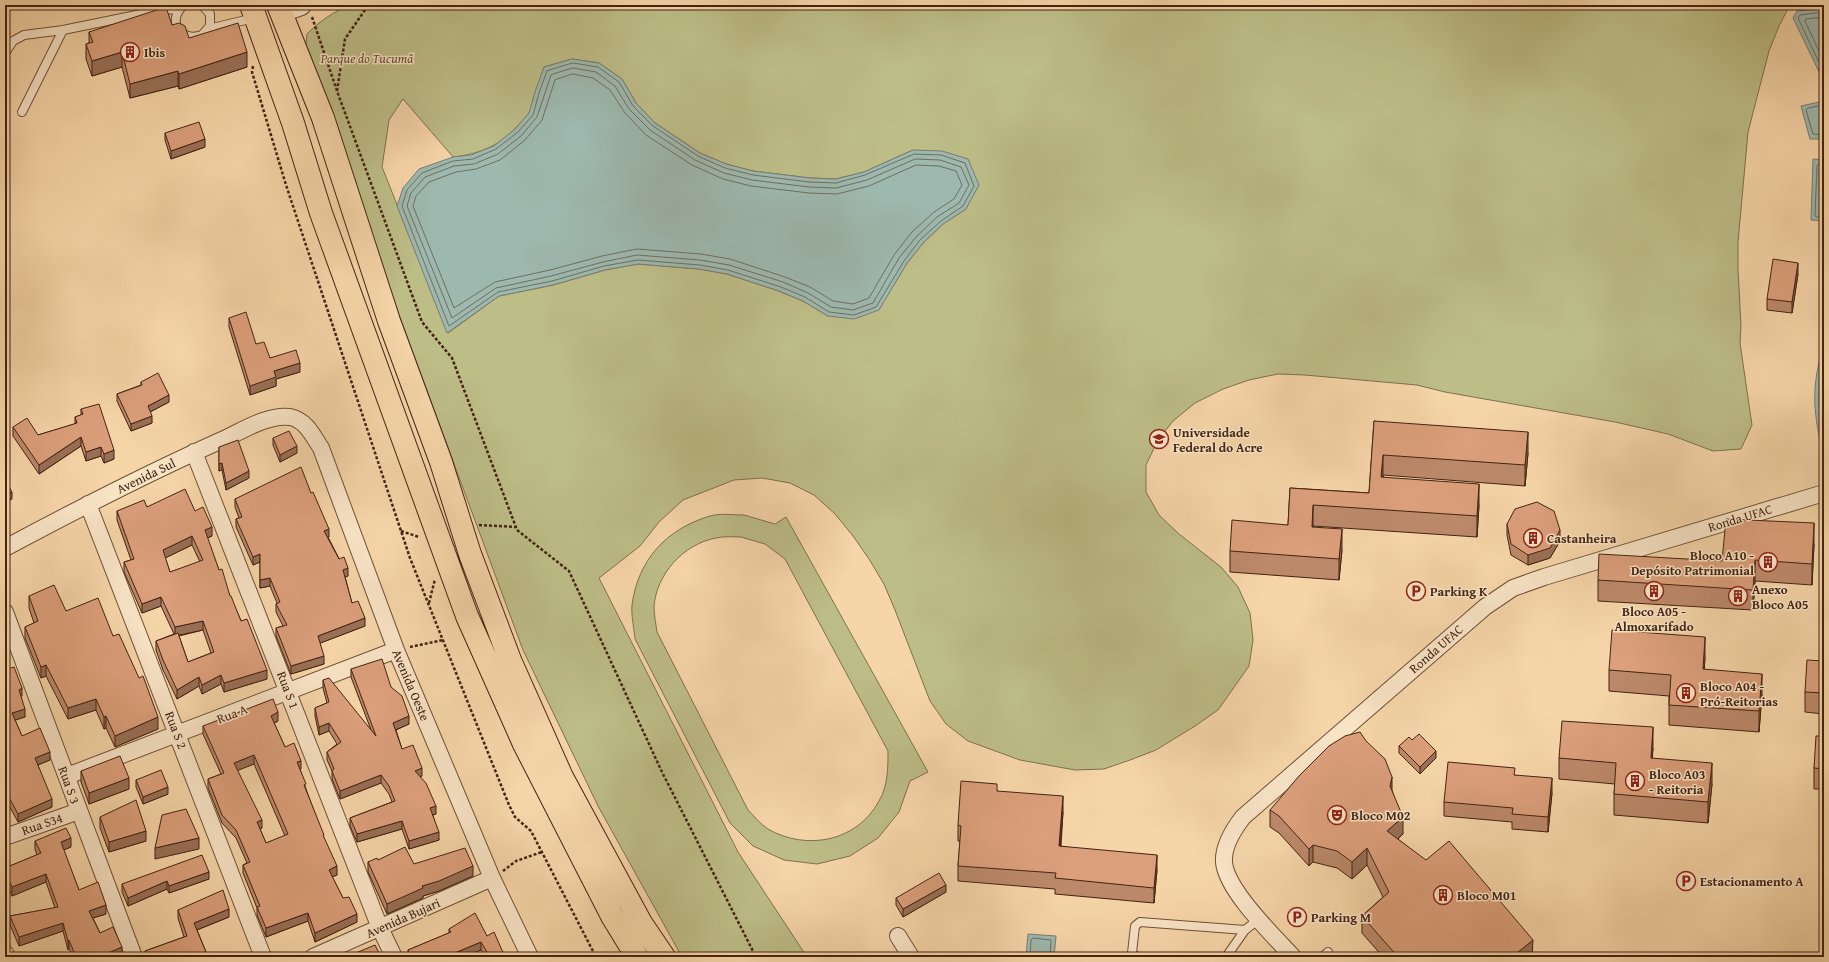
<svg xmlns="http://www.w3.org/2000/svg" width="1829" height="962" viewBox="0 0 1829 962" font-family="'Gentium Book Plus',serif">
<rect width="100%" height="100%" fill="#f6d5a8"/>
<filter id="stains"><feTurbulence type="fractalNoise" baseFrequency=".005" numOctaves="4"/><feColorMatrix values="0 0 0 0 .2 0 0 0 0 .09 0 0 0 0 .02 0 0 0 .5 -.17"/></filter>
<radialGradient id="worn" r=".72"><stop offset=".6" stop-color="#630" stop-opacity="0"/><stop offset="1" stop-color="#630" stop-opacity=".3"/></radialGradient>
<path fill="#bdbd87" stroke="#80704c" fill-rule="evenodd" d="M350 5H1790L1779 26 1769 51 1748 132 1738 242V269L1741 326 1740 343 1752 425 1741 449 1713 451 1668 434 1615 422 1445 392 1417 385 1305 375 1278 374 1249 380 1223 389 1195 403 1173 421 1158 440 1146 465V492L1159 515 1179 534 1221 567 1238 587 1250 613 1253 640 1249 666 1218 710 1195 726 1156 750 1130 760 1104 769 1075 770 1020 760 968 741 946 724 930 701 895 610 884 584 869 559 853 536 835 514 814 495 790 483 762 478 734 480 683 500 659 522 640 546 599 578 738 852 807 957H682L598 806 523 650 390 291 306 45 307 34C320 21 333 12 350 5ZM572 59 599 63 622 79 636 103 655 123 700 153 726 164 753 171 810 178 836 179 864 172 913 150 966 209 943 224 924 242 907 263 893 286 828 316 803 301 779 291 727 274 699 269 638 264 605 270 553 285 499 296 448 333 382 167 389 120 403 99 453 157C480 154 502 145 520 123 523 120 528 116 530 111 535 97 539 82 544 67Z
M744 515 775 524 786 517 928 772 910 781 899 812 878 838 850 856 817 864 784 860 753 846 730 823 635 639C634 628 631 615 632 605 638 560 666 529 710 516 720 513 733 515 744 515ZM741 537 765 544 785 559 888 751C888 768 888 786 879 801 857 842 806 851 768 829 760 824 754 816 748 810L657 632C656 624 654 615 654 607 656 575 683 544 716 538 724 536 733 537 741 537Z"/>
<path fill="#9db8ae" stroke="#797c70" d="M1824 8V78H1822L1793 18 1797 11Z
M572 59 599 63 622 79 636 103 655 123 700 153 726 164 753 171 810 178 836 179 864 172 913 150 942 151 968 159 979 185 966 209 943 224 924 242 907 263 879 310 854 319 828 316 803 301 779 291 727 274 699 269 638 264 605 270 553 285 499 296 447 333 397 206 403 188 419 169 453 157 471 155 494 146 515 129 529 113 535 92 544 67Z
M1824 101V139H1810L1801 106Z
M1813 159 1824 160 1822 221 1811 220Z
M1824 343V446L1820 441C1812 401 1813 382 1824 343Z
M1028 934 1056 936 1054 957H1026Z"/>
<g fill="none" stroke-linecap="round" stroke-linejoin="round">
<path stroke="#706e60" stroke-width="1" d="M1824 12 1800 15 1798 18 1824 73
M1824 17 1806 19 1805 21 1824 62
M573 63 598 67 619 82 633 106 653 126 698 156 725 168 753 175 809 182 836 183 865 175 914 154 941 155 965 163 974 186 963 206 941 221 920 240 904 261 876 307 854 315 829 312 805 297 781 287 728 270 700 265 638 260 604 266 552 281 498 292 449 326 402 206 407 190 422 173 453 161 473 159 496 149 518 132 533 115 539 93 547 71Z
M573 68 596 72 615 86 629 109 650 130 695 160 724 173 752 180 809 187 836 188 867 180 915 159 940 160 961 167 969 185 959 203 937 217 917 236 899 258 873 303 853 310 831 307 808 293 783 282 729 265 700 260 637 255 603 262 551 276 496 288 452 318 407 206 411 193 425 177 454 166 474 164 498 154 521 136 537 117 551 75Z
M573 74 593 78 610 90 625 113 646 135 692 165 723 179 751 186 809 193 837 194 869 186 916 165 939 166 956 171 962 185 954 199 934 212 912 232 894 255 869 298 853 304 833 301 810 287 785 277 730 259 701 254 637 249 602 256 550 270 495 282 454 308 413 206 416 196 429 182 456 172 476 169 500 160 525 140 542 120 555 80Z
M1824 105 1808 108 1806 110 1813 134 1824 135
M1824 164H1818L1817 166 1815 215 1816 217H1824
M1824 169 1822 171 1820 210 1824 212
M1824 358C1817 386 1818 411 1824 439
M1030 957 1031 940 1033 938 1051 940 1050 957"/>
<defs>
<path id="service" d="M184 5C166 20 180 43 202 35L210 26V14L202 5
M208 29 254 18
M5 53 13 41 24 35 63 30 161 10 179 9
M22 112 63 30
M1137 957 1132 953 1135 926 1140 922 1245 930
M1226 957 1245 930 1259 919
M1322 957 1328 952"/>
<path id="minor" d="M194 452 380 928 394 957
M88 504 263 957
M5 548C76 510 148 473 222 440 242 431 268 414 290 417 306 420 313 436 321 448L396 650 492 878 530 957
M5 612 134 957
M67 776 396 650
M5 837 79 811
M898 936 911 957
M5 953 7 957
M313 957 492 878
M1293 957C1274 936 1226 890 1224 862 1223 846 1233 830 1243 817L1485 607 1513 588 1544 577 1824 493"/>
<path id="tertiary" d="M281 12 301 5"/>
<path id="primary" d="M251 5 293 123 321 213 467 616 524 744 612 916 637 957
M278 5 323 118 389 321 441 462 470 554 510 660 562 777 641 923 664 957"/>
</defs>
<use href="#service" stroke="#705038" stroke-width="10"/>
<use href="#minor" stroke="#705038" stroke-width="18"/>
<use href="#tertiary" stroke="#705038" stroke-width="22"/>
<use href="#primary" stroke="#432312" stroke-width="24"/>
<path stroke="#432312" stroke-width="2.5" stroke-dasharray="3 2" stroke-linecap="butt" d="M312 17 337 91 422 322 452 358 517 530 569 571 662 772 756 957
M253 66 252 72 286 185 410 558 509 805 515 817 531 831 596 957
M337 91 345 39 367 7 371 5
M479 525 516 527
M401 531 419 537
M429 603 435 579
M410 647 443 640
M503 871 516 861 542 852"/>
<use href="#service" stroke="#f9e4c6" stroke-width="8"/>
<use href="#minor" stroke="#f9e4c6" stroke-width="16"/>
<use href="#tertiary" stroke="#f9e4c6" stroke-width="20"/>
<use href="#primary" stroke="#f6d5a8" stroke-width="22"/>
</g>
<path fill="#bc896a" stroke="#432312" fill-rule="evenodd" d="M79 5H94L93 9Z
M172 25 189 38 247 67 179 89 178 86 130 98 122 67 92 76 86 59V44L89 43V32Z
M165 133 205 147 171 159 165 140Z
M1798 274 1792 313 1767 310V299Z
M229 318 270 358 300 372 276 379V386L250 395 229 327Z
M141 382 169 402 150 412 152 423 131 431 117 401V394L141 385Z
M81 409 114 459 104 463 101 456 86 461 81 446 39 474 13 436V427L38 435 75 424V417L81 415Z
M1374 421 1528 453 1525 486 1383 475V477L1479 505 1477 537 1313 526V527L1342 550 1339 580 1230 572V551L1288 525 1290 488 1369 493Z
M273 438 297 453 280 462 273 445Z
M219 447 249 478 226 490 222 470 219 471Z
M311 493 329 537H328L348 576 345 577 352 603 365 626 320 643 324 664 291 674 276 636V628L283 626 276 612V604L277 603 270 586 260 588V562L253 565 236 527V519L239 518 235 507V499Z
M147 507 195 511 212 536 207 538 219 570 230 596 267 679 224 692 221 684 202 694 199 686 177 699 163 670 156 650V641L174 634 161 606 142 613 124 572V562L131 560 117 520V511ZM192 545 200 562 170 572 165 558ZM203 630 211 653 188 662 179 636Z
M1507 524 1560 541 1550 558 1528 565 1511 555 1507 535Z
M1814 544 1812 585 1755 581 1753 610 1598 601V580L1722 561Z
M29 596 66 611 113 636 158 729 115 747 106 728 104 729 96 710 68 719 46 676 41 678 25 638V627L34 623 29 608Z
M1705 658 1704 669 1762 694 1759 732 1669 725V696L1609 691V670Z
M1824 661V714L1805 712V692Z
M351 669 391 687 409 724 396 730 402 749 422 776 420 777 436 814 433 815 439 840 409 849 402 829 357 842 350 826V818L392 802 389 794 381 783 340 799 332 779V771L327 760V752L337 744 329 731 319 735 315 716V708L327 703 323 688V680L371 730 351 677Z
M5 670 22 696 21 697 25 717 15 720 22 736 50 760 38 765 52 807 18 822 6 800 5 801 6 775 5 772Z
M278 721 274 723 285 747 301 769H300L306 789 337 875 332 877 343 898 357 922 315 942 308 921 266 937 257 915V908L243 873V865L247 863 236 838 222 823 208 788V779L221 774 203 734V726ZM254 764 285 836 266 843 260 829 262 828 237 770Z
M1824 736V789H1814V768Z
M1399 746 1436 758 1420 774 1399 753Z
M1653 748 1652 758 1712 784 1708 823 1614 815V794L1615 784 1559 779V758Z
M81 771 129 789 89 804 81 782Z
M1515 775 1552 793 1548 832 1512 829V822L1444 816V802Z
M136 780 168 794 143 804 136 787Z
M1392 790 1403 834 1398 839 1533 957H1383L1362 933V916L1383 897 1367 865 1352 879 1337 868 1313 862 1309 866 1279 833 1270 827V810Z
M997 791 1063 812 1061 846 1157 870 1154 903 1055 894V889L958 881V866L960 841H958V825Z
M100 817 146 841 109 852 100 828Z
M35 841 71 847 63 850 79 890 106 914 93 918 100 933 122 956 120 957H73L69 949 68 950 63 931 19 946 10 925V916L55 908 46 882 12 896 5 880V868L37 855 35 849Z
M378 860 414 864 473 876 439 891 423 896V898L387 914 368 872V862Z
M209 879 169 893 167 889 128 906 122 892V884Z
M946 892 903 917 896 905V898Z
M178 910 229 917 197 930 208 957H145V951L184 937 178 918Z
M449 929 487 936 505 957 484 954 481 950 464 957H408V950L449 933Z"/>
<path fill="#996f56" stroke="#432312" d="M122 52V67L92 76V61Z
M247 52V67L179 89V74Z
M178 71V86L130 98V84Z
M205 139V147L171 159V151Z
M1798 263V274L1792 313V302Z
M300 363V372L276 379V386L250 395V386L274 371Z
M169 395V402L148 413V406Z
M152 416V423L131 431V424Z
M1528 432V453L1525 486V465Z
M81 437V446L39 474V465Z
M297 446V453L280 462V455Z
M101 447V456L86 461V452Z
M114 450V459L104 463V454Z
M1383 455V475L1381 498V477Z
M222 463V470L219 471V464Z
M249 471V478L226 490V483Z
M1479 484V505L1477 537V516Z
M12 492V499L5 503V496Z
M1313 505V526L1312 547V527Z
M1814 523V544L1812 585V564Z
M212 527V536L205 539V530Z
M329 529V537L324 539V531Z
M1342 529V550L1339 580V559Z
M1560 530V541L1550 558 1528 565V555Z
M192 536V545L163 559V550Z
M260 554V562L253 565V557Z
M1755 560V581L1753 610V590Z
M348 568V576L343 578V570Z
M270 578V586L260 588V580Z
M161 597V606L142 613V604Z
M365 618V626L318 644V636Z
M203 621V630L175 636V627Z
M1705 637V658L1703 690V669Z
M324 656V664L291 674V666Z
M46 665V676L41 678V667Z
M267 670V679L224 692V683Z
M1762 674V694L1759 732V711Z
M221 675V684L202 694V685Z
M199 677V686L177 699V690Z
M22 688V696L19 698V690Z
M96 699V710L68 719V708Z
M25 709V717L12 721V713Z
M278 712V721L271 724V716Z
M106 716V728L104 729V717Z
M409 716V724L393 731V723Z
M158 717V729L115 747V736Z
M329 723V731L319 735V727Z
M1653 727V748L1651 779V758Z
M1436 751V758L1420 774V767Z
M50 752V760L35 766V758Z
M254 755V764L234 772V763Z
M301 761V769L297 771V762Z
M1712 763V784L1708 823V802Z
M422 768V776L415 779V771Z
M381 775V783L340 799V791Z
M1392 777V794L1390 786Z
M129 778V789L89 804V793Z
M1552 778V793L1548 832V817Z
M168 787V794L143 804V797Z
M6 792V800L5 801V793Z
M1063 796V812L1059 861V846Z
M52 799V807L18 822V814Z
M436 806V814L430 816V808Z
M1403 817V834L1387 848V831Z
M262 820V828L257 830V822Z
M402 821V829L357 842V834Z
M146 831V841L109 852V842Z
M439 832V840L409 849V841Z
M71 838V847L61 851V842Z
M199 838V849L155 859V848Z
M1313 845V862L1309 866V849Z
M1367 848V865L1352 879V862Z
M1157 855V870L1154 903V888Z
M337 866V875L329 878V870Z
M473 866V876L439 891 423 896V898L387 914V904L422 886Z
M209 872V879L169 893V886Z
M46 874V882L12 896V887Z
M167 881V889L128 906V898Z
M946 885V892L903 917V909Z
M106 905V914L89 919V911Z
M229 909V917L194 931V923Z
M308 913V921L266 937V928Z
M357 914V922L315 942V933Z
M63 923V931L19 946V937Z
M69 940V949L68 950V941Z
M1533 940 1532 957H1512Z
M481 942V950L464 957H445Z
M122 947V956L120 957H99Z"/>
<path fill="#db9f7b" stroke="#432312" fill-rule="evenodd" d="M166 7 172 25 179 23 185 26 189 38 238 23 247 52 179 74 178 71 130 84 122 52 92 61 86 44 93 42 89 32Z
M199 122 205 139 171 151 165 133Z
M1773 259 1798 263 1792 302 1767 299Z
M246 312 256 344 264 342 270 358 296 350 300 363 274 371 276 377 250 386 229 318Z
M158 373 169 395 148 406 152 416 131 424 117 394 142 385 141 382Z
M99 404 114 450 104 454 101 447 86 452 81 437 39 465 13 427 27 418 38 435 77 423 75 417 83 414 81 409Z
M1374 421 1528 432 1525 465 1383 455 1381 477 1479 484 1477 516 1313 505 1312 527 1342 529 1339 559 1230 551 1232 520 1288 525 1290 488 1369 493Z
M289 431 297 446 280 455 273 438Z
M238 440 249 471 226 483 222 463 219 464V447Z
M301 467 311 493 313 492 329 529 324 531 339 559 344 557 348 568 343 570 352 603 358 601 365 618 318 636 324 656 291 666 276 628 287 625 276 604 280 602 270 578 260 580V554L253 557 236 519 242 517 235 499Z
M5 480 12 492 5 496Z
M185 489 195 511 203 507 212 527 205 530 219 570 222 569 230 596H231L241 621 247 619 267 670 224 683 221 675 202 685 199 677 177 690 163 660 156 641 178 633 188 662 214 652 203 621 175 627 161 597 142 604 124 562 134 559 117 511 144 500 147 507ZM192 536 203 560 170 572 163 550Z
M1537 502 1554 511 1560 530 1550 548 1528 555 1511 544 1507 524 1515 509Z
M1726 519 1814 523 1812 564 1755 560 1753 590 1598 580 1599 554 1722 561Z
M54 585 66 611 98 598 113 636 119 634 139 678 143 676 158 717 115 736 106 716 104 717 96 699 68 708 46 665 41 667 25 627 38 621 29 596Z
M1612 630 1705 637 1703 669 1762 674 1759 711 1669 705 1671 675 1609 670Z
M382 659 391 687 402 696 409 716 393 723 402 749 413 745 422 768 415 771 426 783 436 806 430 808 439 832 409 841 402 821 357 834 350 818 395 801 389 786 381 775 340 791 332 771 334 769 327 752 341 742 329 723 319 727 315 708 329 702 323 680 329 678 376 736 351 669Z
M1807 660 1824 661V693L1805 692Z
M14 667 22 688 19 690 25 709 12 713 22 736 40 728 50 752 35 758 52 799 18 814 6 792 5 793V775L9 774 5 764V670Z
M273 699 278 712 271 716 285 747 294 743 301 761 297 762 306 784 304 785 324 835H323L337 866 329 870 343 898 349 897 357 914 315 933 308 913 266 928 257 907 260 906 243 865 250 862 236 830 222 815 208 779 224 773 203 726ZM254 755 288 834 266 843 257 822 262 820 234 763Z
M1562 721 1653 727 1651 758 1712 763 1708 802 1614 794 1616 763 1559 758Z
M1360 732 1366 741 1385 759 1392 777 1390 786 1403 817 1387 831 1426 860 1449 841 1533 940 1512 957H1398L1362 916 1389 892 1367 848 1352 862 1337 851 1313 845 1309 849 1279 816 1270 810 1299 776 1329 746 1345 736Z
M1419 734 1436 751 1420 767 1399 746 1409 737 1412 740Z
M1816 736H1824V769L1814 768Z
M120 756 129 778 89 793 81 771Z
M1448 762 1515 768 1514 775 1552 778 1548 817 1512 814 1513 808 1444 802Z
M161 770 168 787 143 797 136 780Z
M961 781 997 784V791L1063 796 1059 846 1157 855 1154 888 1055 878 1056 873 958 866 961 826 958 825Z
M136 800 146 831 109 842 100 817Z
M186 809 199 838 155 848 162 815Z
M66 828 71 838 61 842 79 890 98 882 106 905 89 911 100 933 113 927 122 947 99 957H76L69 940 68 941 63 923 19 937 10 916 58 907 46 874 12 887 5 871V868L41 853 35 841Z
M405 847 414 864 465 848 473 866 439 881 422 886 423 888 387 904 368 862 377 858 378 860Z
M202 855 209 872 169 886 167 881 128 898 122 884Z
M939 873 946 885 903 909 896 898Z
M223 890 229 909 194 923 208 957H148L145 951 187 936 178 910Z
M475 913 487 936 494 932 505 957H478L487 952 481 942 445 957H411L408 950 451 932 449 929Z
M375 945 381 957H346Z"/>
<defs>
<symbol id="building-ring" viewBox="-11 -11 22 22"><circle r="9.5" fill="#f9e4c6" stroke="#8f2418" stroke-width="1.5"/><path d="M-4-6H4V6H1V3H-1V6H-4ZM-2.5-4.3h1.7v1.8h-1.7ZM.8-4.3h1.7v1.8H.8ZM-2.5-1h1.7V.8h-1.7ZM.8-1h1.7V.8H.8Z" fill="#8f2418"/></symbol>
<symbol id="university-ring" viewBox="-11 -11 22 22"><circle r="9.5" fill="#f9e4c6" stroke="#8f2418" stroke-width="1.5"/><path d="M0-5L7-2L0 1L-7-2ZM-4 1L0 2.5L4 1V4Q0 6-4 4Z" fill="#8f2418"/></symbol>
<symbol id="parking-ring" viewBox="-11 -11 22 22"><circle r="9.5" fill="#f9e4c6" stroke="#8f2418" stroke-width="1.5"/><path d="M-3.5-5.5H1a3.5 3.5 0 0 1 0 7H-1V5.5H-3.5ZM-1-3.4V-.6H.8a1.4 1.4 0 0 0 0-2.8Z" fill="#8f2418"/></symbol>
<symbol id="theatre-ring" viewBox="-11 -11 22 22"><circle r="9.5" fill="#f9e4c6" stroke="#8f2418" stroke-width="1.5"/><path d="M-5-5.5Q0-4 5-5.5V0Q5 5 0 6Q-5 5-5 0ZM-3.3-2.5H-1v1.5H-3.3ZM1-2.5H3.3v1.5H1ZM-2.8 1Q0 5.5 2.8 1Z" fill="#8f2418"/></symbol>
</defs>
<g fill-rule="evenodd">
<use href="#building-ring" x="119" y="41" width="22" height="22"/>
<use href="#university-ring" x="1148" y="428" width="22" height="22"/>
<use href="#building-ring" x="1522" y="527" width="22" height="22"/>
<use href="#building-ring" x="1757" y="551" width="22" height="22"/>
<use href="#parking-ring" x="1405" y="580" width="22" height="22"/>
<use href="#building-ring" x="1643" y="580" width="22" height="22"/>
<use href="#building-ring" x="1727" y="585" width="22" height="22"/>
<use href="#building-ring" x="1675" y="682" width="22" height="22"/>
<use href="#building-ring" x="1624" y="770" width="22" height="22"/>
<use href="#theatre-ring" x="1326" y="804" width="22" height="22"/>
<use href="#parking-ring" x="1675" y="870" width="22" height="22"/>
<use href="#building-ring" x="1432" y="884" width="22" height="22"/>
<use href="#parking-ring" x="1286" y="906" width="22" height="22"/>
</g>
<g text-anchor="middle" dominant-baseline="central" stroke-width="3" stroke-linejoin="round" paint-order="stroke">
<g font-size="13" font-weight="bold" fill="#432312" stroke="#f9e4c6" text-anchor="start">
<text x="144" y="52">Ibis</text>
<text x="1173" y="432">Universidade<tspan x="1173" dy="15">Federal do Acre</tspan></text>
<text x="1547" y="538">Castanheira</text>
<text x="1754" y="555" text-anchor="end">Bloco A10 -<tspan x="1754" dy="15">Depósito Patrimonial</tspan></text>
<text x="1752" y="589">Anexo<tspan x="1752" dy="15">Bloco A05</tspan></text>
<text x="1430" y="591">Parking K</text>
<text x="1654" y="611" text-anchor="middle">Bloco A05 -<tspan x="1654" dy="15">Almoxarifado</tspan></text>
<text x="1700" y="686">Bloco A04 -<tspan x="1700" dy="15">Pró-Reitorias</tspan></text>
<text x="1649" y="774">Bloco A03<tspan x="1649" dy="15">- Reitoria</tspan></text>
<text x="1351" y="815">Bloco M02</text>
<text x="1700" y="881">Estacionamento A</text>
<text x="1457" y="895">Bloco M01</text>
<text x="1311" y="917">Parking M</text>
</g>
<g font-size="13" font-style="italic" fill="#624a2f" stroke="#f9e4c6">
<text x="367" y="58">Parque do Tucumã</text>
</g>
<g font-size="13" fill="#432312" stroke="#f9e4c6">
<text transform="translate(146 476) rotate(-26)">Avenida Sul</text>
<text transform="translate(1740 518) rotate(-17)">Ronda UFAC</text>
<text transform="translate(1436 649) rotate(-41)">Ronda UFAC</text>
<text transform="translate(411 685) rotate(67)">Avenida Oeste</text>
<text transform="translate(288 690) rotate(69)">Rua S 1</text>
<text transform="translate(232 714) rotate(-21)">Rua A</text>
<text transform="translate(176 730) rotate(69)">Rua S 2</text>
<text transform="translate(69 785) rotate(70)">Rua S 3</text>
<text transform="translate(42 824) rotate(-19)">Rua S34</text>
<text transform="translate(403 918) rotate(-24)">Avenida Bujari</text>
</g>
</g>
<rect width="1829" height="962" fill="none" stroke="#f6d5a8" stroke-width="20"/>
<rect x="6" y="6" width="1817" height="950" fill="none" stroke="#432312" stroke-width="2"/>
<rect x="10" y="10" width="1809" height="942" fill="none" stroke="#432312"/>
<rect width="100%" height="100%" filter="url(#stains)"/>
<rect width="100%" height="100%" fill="url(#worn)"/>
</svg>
